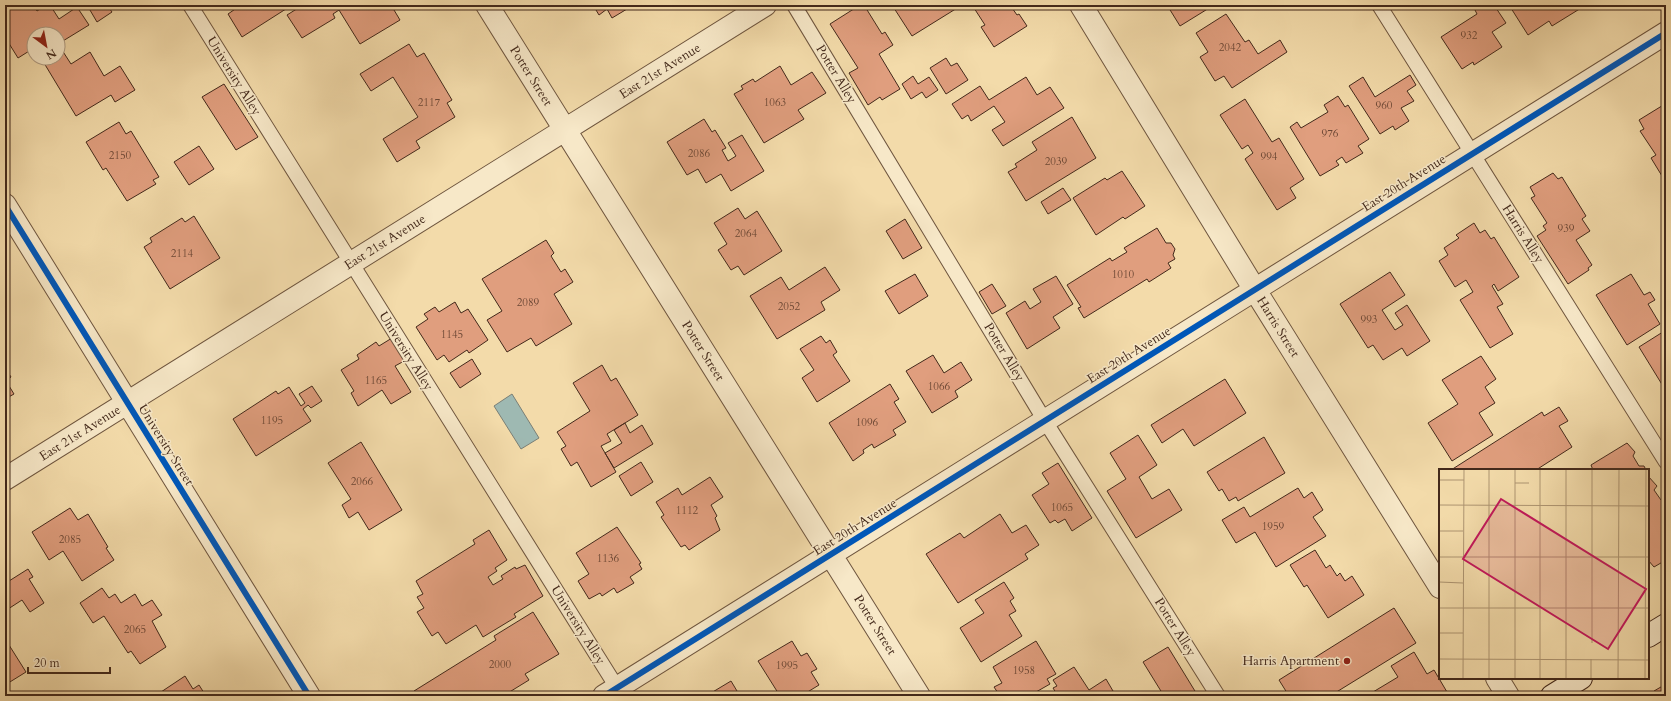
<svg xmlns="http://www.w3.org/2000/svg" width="1671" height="701" viewBox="0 0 1671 701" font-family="Cardo,serif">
<rect width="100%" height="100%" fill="#f3dbaa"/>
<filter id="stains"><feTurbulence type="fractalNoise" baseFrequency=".005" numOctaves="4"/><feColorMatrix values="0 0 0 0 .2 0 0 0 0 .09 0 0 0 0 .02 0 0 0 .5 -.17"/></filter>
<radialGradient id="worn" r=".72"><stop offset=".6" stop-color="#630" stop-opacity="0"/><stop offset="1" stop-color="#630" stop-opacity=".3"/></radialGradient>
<path fill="#9eb9b2" stroke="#7a7f76" d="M512 394 539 438 521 449 494 406Z"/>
<path fill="#e09e7e" stroke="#43291b" d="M5 5H33L37 11 46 5H50L59 19 77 7 89 25 58 44V34H34V48L18 58 5 37Z
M87 5H107L112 12 97 22Z
M241 5H287L289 7 242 37 228 14Z
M303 5H328L329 7 331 5H391L400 20 360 44 339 10 333 14 335 18 302 38 287 15Z
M593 5H632V6L612 18 607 9 599 15Z
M860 5H864L882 34 885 32 893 45 879 54 900 89 882 100 880 97 868 105 849 73 858 68 830 24Z
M892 5H962L912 36Z
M979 5H1010L1017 15 1019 14 1027 26 994 47 981 27 985 25 974 8Z
M1167 5H1214L1180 26Z
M1483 5H1494L1506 23 1492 32 1502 47 1474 65 1473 62 1462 69 1441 37 1477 14 1475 10Z
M1509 5H1586L1552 26 1549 21 1528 35Z
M1226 14 1245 42 1249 40 1258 54 1280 40 1287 52 1232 88 1224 76 1215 81 1200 57 1208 52 1196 33Z
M409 44 417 57 424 53 452 100 447 103 455 117 416 141 420 148 397 162 383 139 418 117 393 77 371 91 360 74Z
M60 47 71 64 90 52 104 76 120 66 135 90 115 102 111 95 76 116 41 58H58V48Z
M946 58 951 66 957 63 968 80 946 94 930 68Z
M780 66 791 85 812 72 826 93 798 110 804 119 764 143 734 94 743 89 741 86 753 79 755 82Z
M1410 75 1416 85 1407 91 1414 101 1401 108 1409 121 1395 130 1393 126 1380 134 1349 86 1363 77 1375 97Z
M913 76 918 84 929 77 938 90 926 98 922 92 911 99 902 84Z
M1026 77 1037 95 1050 87 1064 108 1003 146 992 130 1005 122 994 106 971 121 968 115 962 119 952 104 980 86 989 100Z
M224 84 258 137 236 150 202 97Z
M1338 96 1345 107 1348 105 1369 139 1358 146 1363 153 1346 163 1342 157 1336 161 1339 165 1320 176 1290 127 1297 122 1301 128 1328 112 1324 105Z
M1245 99 1272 142 1279 138 1304 179 1290 188 1296 198 1277 210 1245 159 1253 153 1248 145 1242 149 1220 115Z
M1665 104 1666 173 1662 176 1651 158 1656 155 1640 131 1644 129 1639 120Z
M1072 117 1096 158 1026 201 1008 172 1017 167 1015 164 1037 150 1032 142Z
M704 119 712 132 715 130 726 148 722 150 728 161 736 156 728 143 742 135 764 171 731 191 721 174 706 183 698 169 687 175 667 142Z
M119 122 126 134 131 131 159 177 153 180 156 184 127 201 106 168 103 170 86 142Z
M199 146 214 169 189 185 174 162Z
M1122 171 1145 206 1125 219 1123 217 1096 235 1073 198 1105 178 1107 180Z
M1553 173 1558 179 1562 177 1586 216 1582 219 1590 231 1576 240 1592 265 1588 268 1589 270 1568 284 1537 236 1546 230 1543 226 1547 223 1531 198 1535 196 1530 187Z
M1063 188 1071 200 1048 214 1041 202Z
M738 208 745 219 757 211 782 251 744 275 738 266 731 270 718 250 727 244 714 223Z
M194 216 220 258 170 289 144 247 152 242 150 238 182 218 185 222Z
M905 219 922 248 903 259 886 231Z
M1474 223 1480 233 1485 230 1491 239 1494 237 1519 277 1498 291 1494 284 1492 286 1503 304 1497 307 1513 334 1490 348 1460 300 1473 292 1466 280 1455 287 1439 261 1448 255 1444 248 1459 238 1456 235Z
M1157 228 1166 243H1171L1175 249 1173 255 1175 259 1168 263 1171 268 1149 282 1147 279 1084 318 1078 308 1081 307 1067 285 1110 258 1112 261 1127 252 1124 248Z
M546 240 554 253 551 256 561 272 565 269 573 282 554 294 572 324 536 346 531 338 507 352 487 320 502 311 482 279Z
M825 267 840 290 821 302 825 310 777 339 750 296 781 277 789 290Z
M1390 272 1405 295 1382 310 1395 330 1403 325 1395 313 1407 305 1430 341 1407 356 1402 348 1383 360 1373 345 1368 348 1340 304Z
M915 274 928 296 899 314 885 291Z
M1631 274 1644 295 1650 292 1655 300 1648 304 1660 324 1627 345 1596 295Z
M1056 276 1073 304 1053 317 1060 328 1027 349 1006 313 1025 301 1030 309 1041 302 1033 289Z
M992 284 1006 306 992 314 979 292Z
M455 302 461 313 468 309 488 340 469 353 467 350 449 362 444 355 437 360 416 327 428 319 424 314 435 307 439 312Z
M1666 330V391L1639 347Z
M821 336 826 343 830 340 837 352 833 355 850 381 817 402 802 378 814 370 800 349Z
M392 338 406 360 395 366 411 392 391 404 382 390 358 406 351 393 354 391 341 370 359 359 357 355 376 342 379 346Z
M933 355 944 373 961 362 972 380 955 391 958 397 932 413 906 371Z
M1481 356 1496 379 1485 387 1495 403 1479 413 1493 435 1452 461 1428 423 1458 404 1442 380Z
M472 359 481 374 460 388 450 373Z
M602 365 611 381 616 378 638 415 607 434 611 441 601 446 616 472 591 487 577 462 571 466 561 449 566 446 557 432 590 411 573 383Z
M6 369 11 377 6 381 14 394 5 399Z
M1225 379 1246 413 1194 446 1183 429 1162 443 1151 425Z
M890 384 899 399 894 402 906 422 893 430 896 435 874 448 872 444 863 450 864 453 853 461 829 423Z
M312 386 322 401 311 408 308 405 303 409 311 421 256 456 233 419 276 391 278 394 289 387 301 406 305 403 299 394Z
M1559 407 1568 421 1559 426 1572 447 1536 470H1451L1542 412 1544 416Z
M625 423 630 433 642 425 653 444 614 468 605 453 622 443 614 430Z
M1138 435 1157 465 1139 477 1152 499 1169 489 1182 510 1136 538 1107 491 1126 479 1110 453Z
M1264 437 1285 473 1238 501 1236 497 1229 501 1222 489 1219 491 1207 472Z
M361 442 402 510 369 530 358 512 349 518 342 505 351 499 328 463Z
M1627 443 1635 452 1633 456 1639 466H1644L1646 470H1593L1591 465Z
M641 462 653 482 631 496 619 476Z
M1058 463 1092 518 1072 531 1065 519 1058 523 1055 520 1050 523 1032 495 1049 484 1042 473Z
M1648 476 1657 486 1654 490 1661 500H1665L1666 502V560L1654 567 1648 560Z
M710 477 723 497 711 505 717 516 715 518 720 530 689 550 685 545 681 547 661 517 664 515 656 502 678 488 682 495Z
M1298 488 1304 498 1312 492 1323 510 1313 517 1326 536 1276 567 1255 532 1236 543 1222 520 1244 507 1250 517Z
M70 508 78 520 88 514 108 547 106 548 114 560 82 581 63 551 49 560 32 532Z
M1000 514 1012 533 1026 525 1039 545 1025 554 1028 559 958 603 926 554 960 533 964 538Z
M617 527 641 563 639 564 642 569 630 577 634 583 617 593 614 588 602 596 600 593 589 599 578 581 589 574 576 553Z
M489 530 507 560 495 568 497 571 488 577 493 585 503 579 501 576 515 567 516 569 525 565 543 596 514 614 516 617 483 637 476 625 446 644 438 632 432 636 417 612 424 608 417 597 423 594 416 581 475 544 473 540Z
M1315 550 1326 568 1330 565 1337 576 1340 573 1345 581 1352 576 1364 595 1328 618 1307 585 1304 587 1290 565Z
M28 569 33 577 29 579 44 603 30 612 22 600 5 611V575L9 581Z
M1004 582 1014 598 1010 601 1016 611 1009 615 1022 636 981 662 960 628 984 613 975 600Z
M102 588 109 598 115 594 121 603 135 594 142 606 152 600 162 615 152 621 166 647 140 664 131 651 128 653 104 616 93 623 80 603Z
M1394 608 1416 643 1330 696H1289L1279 680Z
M533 612 559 654 525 674 529 680 503 696 499 692 493 696H417L414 691 496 640 494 636Z
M792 641 801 656 807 653 817 669 811 672 819 685 801 696H780L758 661Z
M1036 641 1056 674 1047 679 1050 684 1029 696H1000L994 687 1002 683 993 667Z
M9 645 26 672 5 685V647Z
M1168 647 1198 696H1164L1143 662Z
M1414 652 1427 674 1434 670 1447 692 1440 696H1375L1373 692 1398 677 1391 666Z
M1074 667 1089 690 1106 679 1113 691 1105 696H1058L1053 688 1057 686 1053 680Z
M185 676 193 689 199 685 206 696H155Z
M731 681 740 696H712L711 693Z
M1666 684V696H1653L1656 694 1654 691Z"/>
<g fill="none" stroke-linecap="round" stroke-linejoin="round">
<defs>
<path id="lane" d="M190 5 621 694
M794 5 1045 421 1218 696
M1379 5 1666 462"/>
<path id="street" d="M487 5 919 696
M1081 5 1255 290 1440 587
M5 205 309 696
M5 479 765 5
M1497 678 1508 696
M604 696 1666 33"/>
<path id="secondary" d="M1648 636 1666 625
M1552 696 1581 678"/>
</defs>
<use href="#lane" stroke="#6f563f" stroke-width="16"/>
<use href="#street" stroke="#6f563f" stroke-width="24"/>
<use href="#secondary" stroke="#43291b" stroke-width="24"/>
<use href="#lane" stroke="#f7e8c8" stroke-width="14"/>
<use href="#street" stroke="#f7e8c8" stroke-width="22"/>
<use href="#secondary" stroke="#f7e8c8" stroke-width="22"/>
<defs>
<path id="cycleway" d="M5 205 309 696
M604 696 1666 33"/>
</defs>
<use href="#cycleway" stroke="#f7e8c8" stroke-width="8"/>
<use href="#cycleway" stroke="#0057b8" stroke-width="6"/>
</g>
<circle fill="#8f2418" stroke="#f7e8c8" stroke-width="1.5" cx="1347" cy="661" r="4"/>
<g text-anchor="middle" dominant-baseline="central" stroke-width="3" stroke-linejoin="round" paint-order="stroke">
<g font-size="11" fill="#6a4634">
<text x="1469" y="35">932</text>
<text x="1230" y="47">2042</text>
<text x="429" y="102">2117</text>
<text x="775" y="102">1063</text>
<text x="1384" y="105">960</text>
<text x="1330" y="133">976</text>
<text x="699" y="153">2086</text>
<text x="120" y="155">2150</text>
<text x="1269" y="156">994</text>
<text x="1056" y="161">2039</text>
<text x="1566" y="228">939</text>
<text x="746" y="233">2064</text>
<text x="182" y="253">2114</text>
<text x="1123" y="274">1010</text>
<text x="528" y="302">2089</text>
<text x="789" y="306">2052</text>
<text x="1369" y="319">993</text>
<text x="452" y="334">1145</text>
<text x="376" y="380">1165</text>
<text x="939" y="386">1066</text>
<text x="272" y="420">1195</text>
<text x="867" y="422">1096</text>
<text x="362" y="481">2066</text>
<text x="1062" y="507">1065</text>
<text x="687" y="510">1112</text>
<text x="1273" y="526">1959</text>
<text x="70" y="539">2085</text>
<text x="608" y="558">1136</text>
<text x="135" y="629">2065</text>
<text x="500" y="664">2000</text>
<text x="787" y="665">1995</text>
<text x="1024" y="670">1958</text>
</g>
<g font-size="13" fill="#43291b" stroke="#f7e8c8">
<text transform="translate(660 71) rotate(-32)">East 21st Avenue</text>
<text transform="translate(836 74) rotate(59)">Potter Alley</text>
<text transform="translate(234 76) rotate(58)">University Alley</text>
<text transform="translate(531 76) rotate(58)">Potter Street</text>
<text transform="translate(1404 183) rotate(-32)">East 20th Avenue</text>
<text transform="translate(1523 234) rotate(58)">Harris Alley</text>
<text transform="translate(385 242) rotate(-32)">East 21st Avenue</text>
<text transform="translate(1278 327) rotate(58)">Harris Street</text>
<text transform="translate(406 351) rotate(58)">University Alley</text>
<text transform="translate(703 351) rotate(58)">Potter Street</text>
<text transform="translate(1004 352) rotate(59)">Potter Alley</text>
<text transform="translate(1129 355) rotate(-32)">East 20th Avenue</text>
<text transform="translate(80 433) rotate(-32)">East 21st Avenue</text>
<text transform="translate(166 445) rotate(58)">University Street</text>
<text transform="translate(855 527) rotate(-32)">East 20th Avenue</text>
<text transform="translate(578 625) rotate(58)">University Alley</text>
<text transform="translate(875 625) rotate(58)">Potter Street</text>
<text transform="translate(1175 627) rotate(58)">Potter Alley</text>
</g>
<g font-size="13" fill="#43291b" stroke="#f7e8c8" text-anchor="end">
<text x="1339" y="661">Harris Apartment</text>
</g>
</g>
<g transform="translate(1439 469)">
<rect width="210" height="210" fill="#f3dbaa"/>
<path fill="none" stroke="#ad9471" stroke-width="1" d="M50 0V210M153 0V174M0 11H25M76 14H90M0 36 210 37M0 62H24M0 88H210M0 113 24 114M0 139H210M0 164H24M0 190 210 191M24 210 25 0M76 210V0M101 210V0M127 210V0M152 210V190M179 210 180 0M206 210 207 0"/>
<path fill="#c2185b" fill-opacity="0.15" stroke="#c2185b" stroke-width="2" d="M62 30 207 120 169 180 24 90Z"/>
<rect width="210" height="210" fill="none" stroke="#43291b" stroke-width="2"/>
</g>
<rect width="1671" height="701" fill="none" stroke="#f3dbaa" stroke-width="20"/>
<rect x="6" y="6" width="1659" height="689" fill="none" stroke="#43291b" stroke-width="2"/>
<rect x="10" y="10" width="1651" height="681" fill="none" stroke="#43291b"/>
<g transform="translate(46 46) rotate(148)"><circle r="19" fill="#f7e8c8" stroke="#af9c83"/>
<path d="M0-3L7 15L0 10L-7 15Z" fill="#8f2418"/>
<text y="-6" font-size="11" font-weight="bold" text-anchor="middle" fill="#43291b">N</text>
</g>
<path d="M28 667v6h82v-6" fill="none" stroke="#43291b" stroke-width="2"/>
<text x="34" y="667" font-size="12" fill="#43291b" stroke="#f7e8c8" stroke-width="3" paint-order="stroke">20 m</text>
<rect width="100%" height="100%" filter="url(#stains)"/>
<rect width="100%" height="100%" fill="url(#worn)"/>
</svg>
